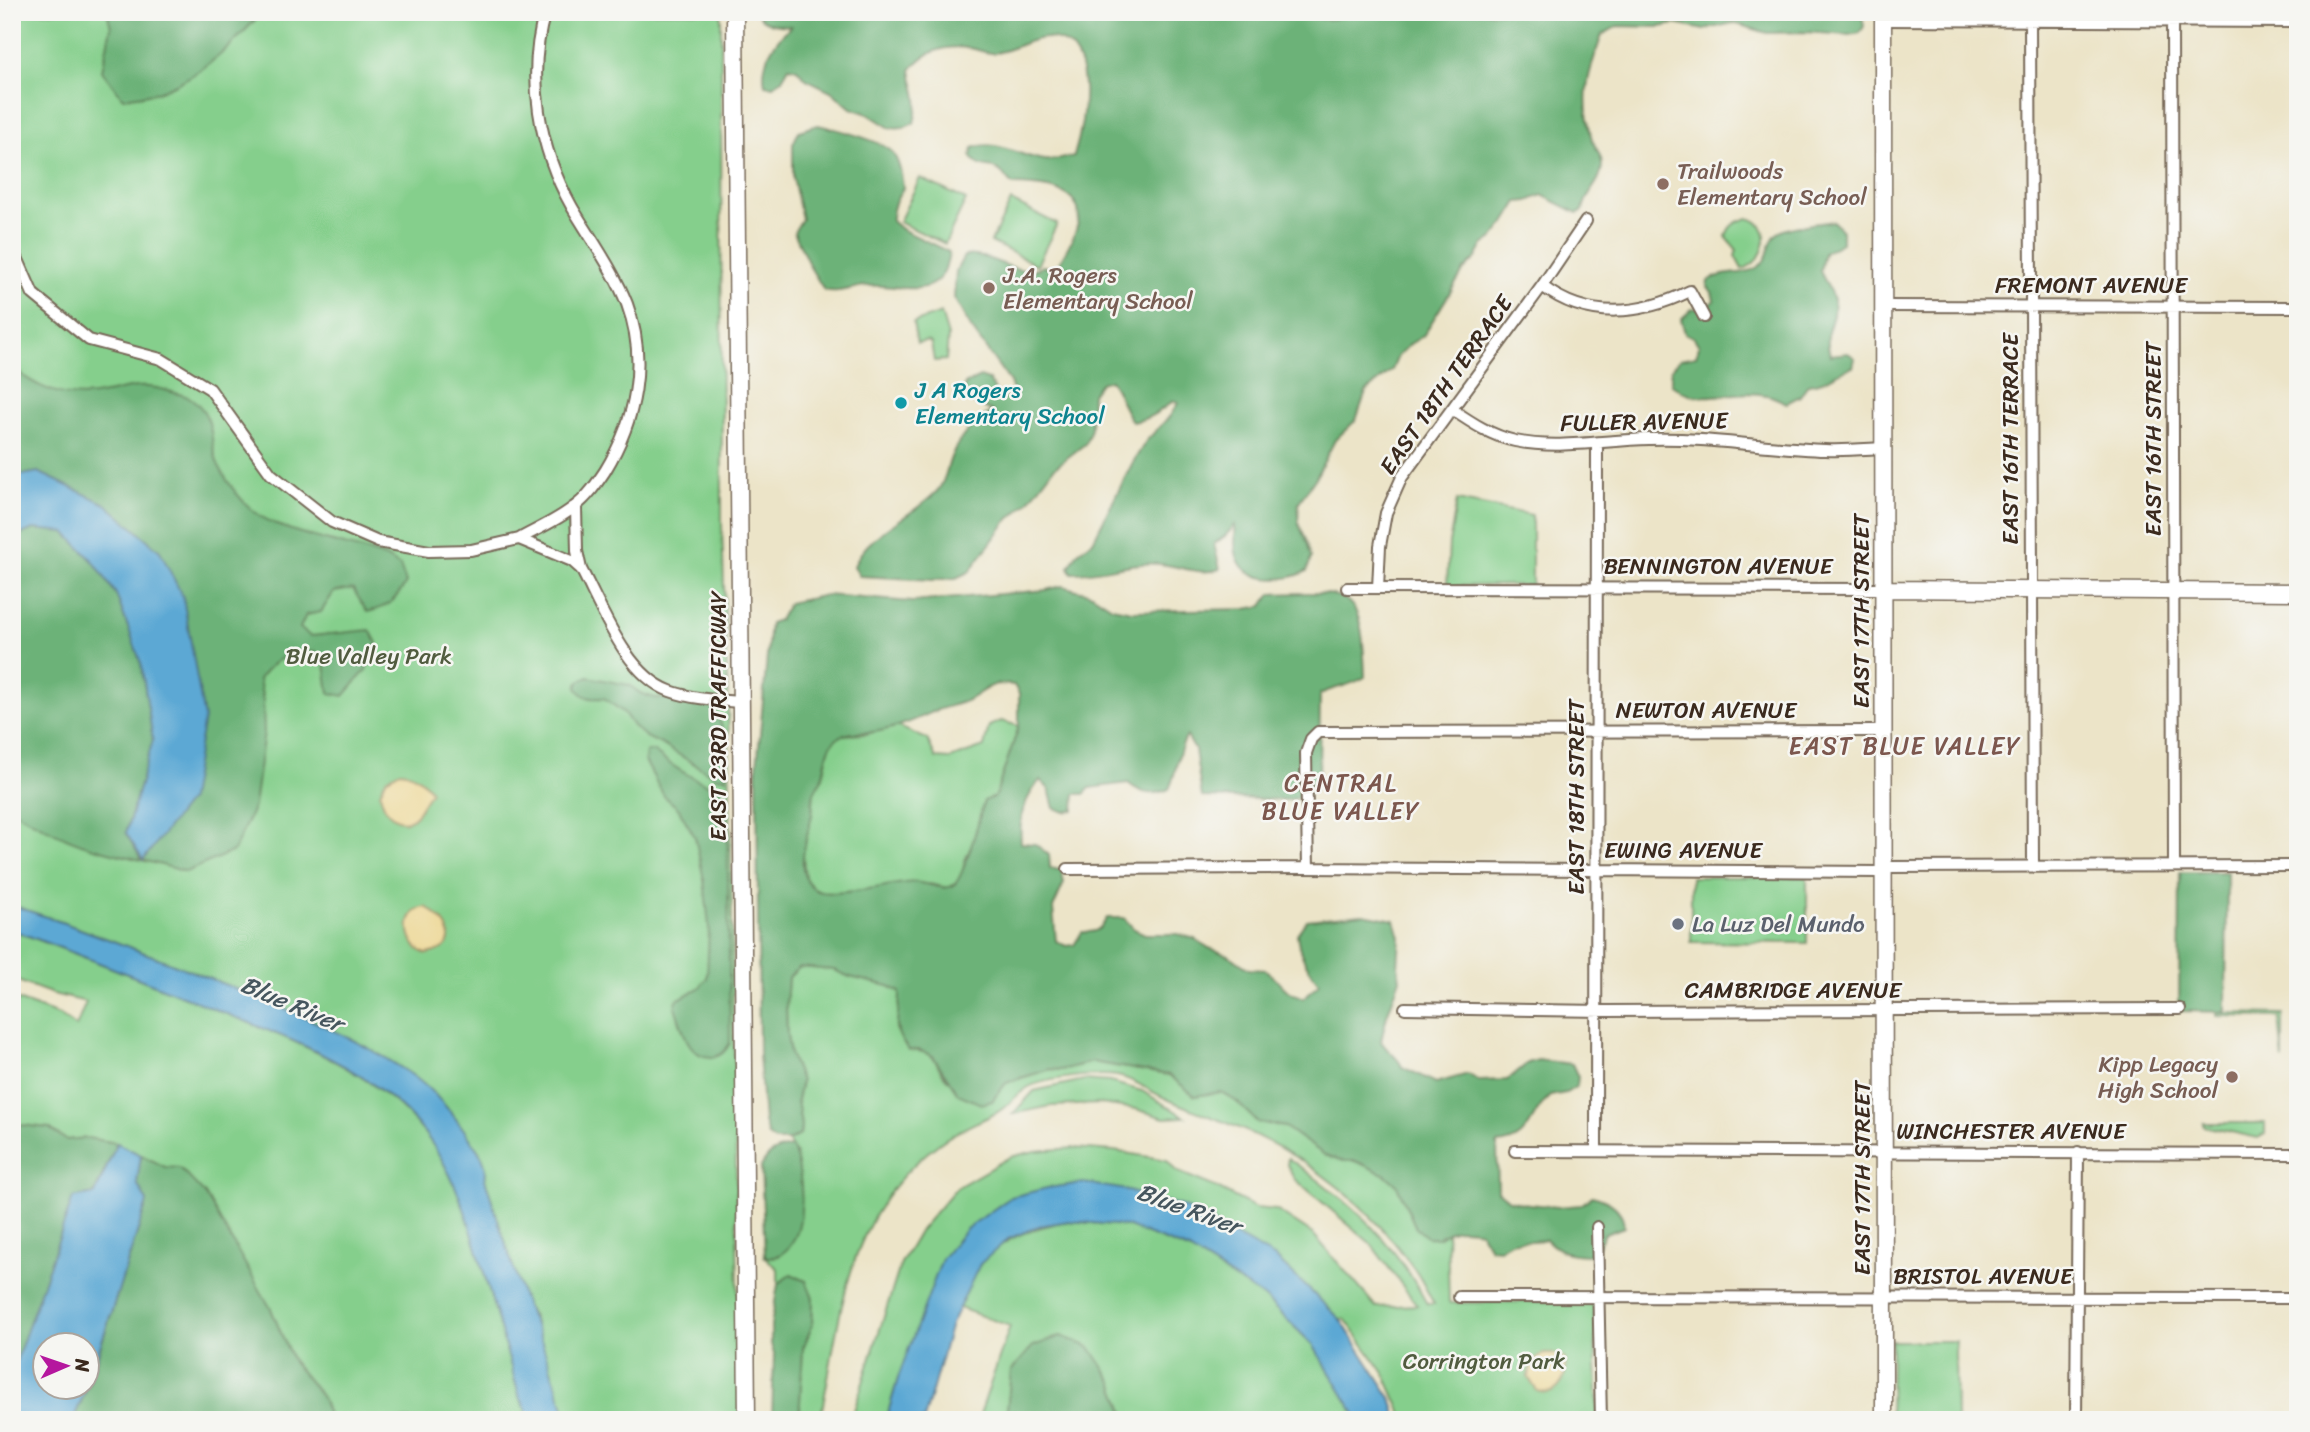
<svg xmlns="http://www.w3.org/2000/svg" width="2310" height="1432" viewBox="0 0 2310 1432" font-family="Sriracha,sans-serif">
<rect width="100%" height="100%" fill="#f6f6f2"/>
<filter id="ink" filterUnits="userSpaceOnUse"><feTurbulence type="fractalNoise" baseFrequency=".0143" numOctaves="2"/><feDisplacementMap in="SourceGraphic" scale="14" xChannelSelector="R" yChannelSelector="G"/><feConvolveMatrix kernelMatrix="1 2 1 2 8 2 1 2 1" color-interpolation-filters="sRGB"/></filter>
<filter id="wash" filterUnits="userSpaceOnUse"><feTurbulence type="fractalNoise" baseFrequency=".00686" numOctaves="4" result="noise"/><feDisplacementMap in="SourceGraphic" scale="28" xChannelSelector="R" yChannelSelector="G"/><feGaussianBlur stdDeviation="1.57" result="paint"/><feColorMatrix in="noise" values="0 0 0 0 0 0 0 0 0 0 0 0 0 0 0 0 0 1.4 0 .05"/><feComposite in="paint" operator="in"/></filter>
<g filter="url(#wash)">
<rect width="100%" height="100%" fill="#ece4c8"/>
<path fill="#85cf8c" stroke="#607c55" stroke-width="2" d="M12 12H721L722 525 729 737 740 1420H568L532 1315 525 1304 485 1179C489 1162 478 1151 469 1137 452 1112 429 1085 403 1069 348 1033 282 1007 221 983 152 955 83 929 12 905Z
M920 178 966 200 945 244 899 222Z
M1011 201 1057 224 1037 265 991 242Z
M1748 218C1776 224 1766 263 1742 269L1735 256 1737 250 1726 237C1728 225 1737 221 1748 218Z
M941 313 948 336 946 360 934 361 931 343 927 341 917 343 913 323Z
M1457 500 1532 515V585L1447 586 1449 543Z
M1001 721 1019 726 995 797 984 801 973 842 965 860 962 875 955 884 948 888 930 884 824 894 814 889 805 879 803 854 812 814 814 793 823 777 830 744 840 735 866 734 897 726 927 739 936 758 950 759 984 747 989 726Z
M1691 877H1807V943L1691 942Z
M12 930C77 954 141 979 205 1005 285 1038 382 1069 433 1145 460 1186 472 1231 485 1277 497 1317 508 1356 519 1395L531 1420H330L321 1396 293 1362 271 1309 165 1167 117 1143 87 1138 66 1140 49 1128 12 1124V998L59 1015 76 1027 86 1002 53 994 12 979Z
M800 967 834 970 850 977 889 986 900 992V1008L896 1029 909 1050C945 1052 932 1070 951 1082 963 1090 979 1095 992 1101L1006 1083 1050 1069 1061 1070 1092 1062 1169 1075 1195 1096 1221 1092 1237 1102 1257 1122 1285 1127 1325 1155 1344 1161H1356L1386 1175 1397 1185 1416 1228 1438 1238 1447 1231 1449 1303 1585 1301 1594 1304 1598 1420H1405L1384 1373 1345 1319H1340L1276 1258 1011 1197 991 1212 899 1375 886 1420H851L901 1263 920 1230 956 1188 1010 1157 1035 1151 1074 1148 1114 1151 1167 1160 1176 1171 1215 1187 1256 1208 1276 1210 1314 1235 1376 1307 1417 1305 1370 1243 1295 1179 1287 1165 1288 1158C1349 1201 1392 1237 1427 1304H1434C1426 1290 1420 1275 1410 1263 1359 1192 1290 1145 1209 1116 1194 1110 1179 1105 1165 1098 1149 1091 1135 1079 1117 1076 1098 1073 1039 1078 1024 1090 1014 1097 1007 1107 996 1113 977 1123 957 1130 940 1143 844 1212 842 1314 820 1420H799L803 1348 812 1326 813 1298 806 1281 791 1275 778 1284V1269L765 1257 779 1256 796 1155 788 1141 800 1135 801 1126 797 1100 801 1081 790 1054 787 1035 786 1006 788 978Z
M2217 1013 2283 1014V1060L2279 1017 2217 1016Z
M1084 1080 1110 1082 1142 1091 1185 1117 1164 1118 1136 1109 1101 1104 1051 1106 1013 1114 1034 1091Z
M2203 1123H2265V1134L2258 1138 2203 1126Z
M1069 1221 1126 1226 1189 1250 1265 1298 1313 1345 1359 1420H1127L1113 1382 1011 1371 1006 1420H978L1010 1326 959 1308C966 1294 971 1275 981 1263 1004 1236 1036 1227 1069 1221Z
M1891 1341H1956L1955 1352 1956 1420H1890Z"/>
<path fill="#6cb278" stroke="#546e4b" stroke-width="2" fill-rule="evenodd" d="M107 12H262C234 44 205 73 165 89 152 95 136 96 123 98L102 71 111 27Z
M756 12H1306C1317 21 1336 22 1347 12H1823L1862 17 1864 26 1860 33 1849 35 1804 32 1767 33 1733 23 1704 30 1675 24 1660 27 1618 26 1602 35C1588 74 1581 94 1591 136 1594 148 1602 153 1602 166 1601 184 1585 192 1583 211L1577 213 1542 195 1528 201 1518 202 1505 223 1493 238 1483 245 1476 258 1464 270 1423 336 1410 344 1398 356 1392 370 1366 392 1356 420 1335 440 1315 479 1299 502 1298 522 1308 545 1311 558 1307 571C1285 583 1243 584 1236 553 1234 544 1236 534 1235 525L1225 536 1214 544 1220 569C1200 576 1180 566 1160 564 1129 561 1101 574 1072 573L1069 567 1078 552 1093 541 1132 464 1146 441 1170 416 1178 403 1173 401C1160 411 1150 419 1133 422 1121 409 1121 393 1110 380L1100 383 1092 394 1091 429 1085 444 1054 468 1028 502 1007 521 969 572 956 578 933 580 859 576 854 566C868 531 914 517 938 490 946 480 947 466 952 455 960 436 976 421 992 411L969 401 963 392 965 384 980 377 989 380 997 394 1006 398 1014 394 1010 382 971 328 954 298 956 271 964 256C995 252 1016 280 1043 266L1055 270C1062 257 1071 244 1076 230 1091 187 1041 186 1013 185 1007 181 1006 176 1001 172 990 163 982 173 971 156L973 148C995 138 1022 158 1045 160 1055 161 1064 158 1074 156 1084 123 1100 39 1046 38 1029 38 1013 51 994 53 985 53 977 49 968 48 946 45 924 51 911 70 915 95 921 95 914 123L905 127 890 128 868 114 851 108 831 91 806 79 797 69 789 67 782 79 773 86 765 85C760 61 774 42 791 26 778 25 763 25 756 12Z
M818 125C833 128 882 141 891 151 899 160 902 176 903 188 897 199 891 208 892 221L901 229 949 252C943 306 900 283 867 286 851 287 840 294 824 290L810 267 794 232 802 219 793 178V144L799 131Z
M1833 221 1842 231V243L1824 253 1820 271 1834 299 1833 315 1828 332V346L1830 355 1848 353 1855 358 1853 367C1834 372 1828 383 1808 384L1800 396 1787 403C1780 400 1773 396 1766 395 1732 387 1701 409 1671 384V369L1680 359 1696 356 1699 346 1694 338 1685 333 1681 319 1692 309 1707 308 1714 301 1712 292 1707 286 1708 281C1722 271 1743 276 1756 268 1770 260 1767 247 1775 236 1782 225 1820 224 1833 221Z
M12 366C33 387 64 399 94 395 127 390 138 381 172 392 178 394 188 396 192 399 219 420 207 443 219 466 228 484 240 500 255 512 281 534 351 544 385 557L400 566 406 583C396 600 387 608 367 612L353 589 334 592 321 612 306 615 300 628 310 636 370 630 377 643 366 670 344 696 329 693 325 664 315 652C288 652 275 658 259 679L263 701 264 732 254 806 234 851 186 872C158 863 130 858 101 850 69 842 41 826 12 810V538L33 529 65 532 94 562 116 594 141 663 153 740 126 833 142 860 190 799 160 551 106 504 38 472 12 477Z
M1062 586 1092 594 1112 607 1132 611 1245 609 1263 606 1271 594C1354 591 1362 589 1365 677 1351 686 1335 687 1320 694L1319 785 1305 797 1286 800 1202 797 1195 750 1187 736C1176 752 1178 771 1169 789 1152 796 1143 795 1128 783L1090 788 1084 794H1075L1074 810 1065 812 1054 808 1049 789 1040 780C1023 802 1019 815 1021 843L1035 844 1049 855 1050 868 1061 870 1064 883 1053 908 1056 941 1066 946 1074 945 1082 932C1096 933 1100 930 1107 918H1124L1134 929 1145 934H1178L1195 939 1209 948 1228 955 1249 969 1266 970 1289 992 1304 998 1319 983C1306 964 1300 958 1297 934L1307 920 1363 914 1395 920 1400 937 1398 967 1400 979 1387 1015 1381 1041C1387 1052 1397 1055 1402 1067L1436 1083 1468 1074 1479 1081 1507 1080 1528 1063 1538 1060 1572 1064 1578 1077 1577 1086 1566 1093 1550 1096C1527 1116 1533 1141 1497 1144L1498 1191 1509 1200 1521 1203 1558 1207 1581 1205 1592 1196C1609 1200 1623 1208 1624 1227L1605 1234 1592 1255C1573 1255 1560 1254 1546 1239 1527 1245 1517 1234 1500 1249L1490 1248 1480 1231C1464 1228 1451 1227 1438 1238H1428L1416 1228 1397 1185 1386 1175 1356 1161H1344L1325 1155 1285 1127 1257 1122 1237 1102 1221 1092 1195 1096 1169 1075 1092 1062 1061 1070 1050 1069 1017 1079 1006 1083 992 1101 981 1104 958 1094 933 1056 919 1050H909C889 1028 900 1019 900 992L889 986 850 977 834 970 800 967 788 978 786 1006 787 1035 790 1054 801 1081 797 1100 801 1126 800 1135 788 1141H775L768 1136 764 1122 759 1056 757 767 770 623 779 620 789 603 826 595 912 602 1046 590ZM997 684 1014 685 1019 694V726L995 797 984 801C980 817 964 877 954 885 945 892 925 882 913 882 892 883 829 900 814 889 792 873 808 836 812 814 813 808 812 800 814 793 816 787 822 781 823 774 827 761 826 745 839 737 850 730 868 734 880 731 900 727 917 719 935 711 946 706 959 705 970 699 980 693 986 687 997 684Z
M588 677 629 685 640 693 655 698 687 701 714 709C727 729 726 755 726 778L716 777 661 744 646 737 633 726 624 713 604 698C591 699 585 699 577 688L579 681Z
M653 751C674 768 697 782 723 790L727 797 730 1043C726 1050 722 1056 713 1057 687 1059 682 1026 675 1007L677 1000 699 988 707 978 709 926 704 880 695 837 678 808 664 796 645 761 646 752Z
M2180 872H2227L2226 1012 2179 1011Z
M12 1124 49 1128 66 1140 87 1138 117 1143 94 1194 73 1198 12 1373Z
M792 1147C804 1172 809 1237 781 1254 777 1257 770 1257 765 1257L761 1167C769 1152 776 1149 792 1147Z
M141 1155 165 1167 180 1168 205 1194 271 1309 293 1362 321 1396 330 1420H73L88 1386 147 1202 137 1183Z
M791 1274 806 1281 813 1298 812 1326 803 1348 799 1420H772L774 1354 771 1344V1325L778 1284Z
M1061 1336 1090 1347 1113 1382 1127 1420H1006L1011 1371 1033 1346Z"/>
<path fill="#eeda9e" stroke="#94825e" stroke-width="2" d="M400 771C410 771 426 782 431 791L414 818 406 822C389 817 384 811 380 793L386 779Z
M426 907C449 920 464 949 426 954 405 945 401 910 426 907Z
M1544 1354H1557L1565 1359C1567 1377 1560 1399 1537 1391L1528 1377 1532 1361Z"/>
<path fill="#5ba8d4" stroke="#4b6979" stroke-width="2" d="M38 472 106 504 160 551 183 597 204 718 190 799 143 860 126 833 153 740 141 663 116 594 94 562 65 532 33 529 12 538V477Z
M12 905C83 929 152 955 221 983 282 1007 348 1033 403 1069 429 1085 452 1112 469 1137 478 1151 489 1162 485 1179L525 1304 538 1331 568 1420H531L519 1395C508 1356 497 1317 485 1277 472 1231 460 1186 433 1145 382 1067 282 1037 200 1003 138 978 76 953 12 930Z
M117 1143 141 1155 137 1183 147 1202 88 1384V1344H46V1386L87 1387 73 1420H12V1373L73 1198 95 1194Z
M1083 1183 1121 1189 1182 1206 1276 1258 1340 1319 1391 1398 1398 1420H1359L1313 1345 1265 1298 1189 1250 1126 1226 1069 1221 1039 1226 1008 1239 980 1264 951 1324 924 1420H886L899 1375 942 1259 966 1229 1011 1197 1047 1188Z"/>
</g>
<g filter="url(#ink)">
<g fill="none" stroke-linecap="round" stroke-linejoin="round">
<defs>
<path id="street" d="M2030 12 2033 866
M2172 12 2174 866
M1883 20 2298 22
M12 101V118
M12 246 33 294 89 340 161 359 210 389 271 474 332 522 378 542 429 551 471 550 519 539 572 561 581 569C602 608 626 675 670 691 692 699 717 700 740 702
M1542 286C1588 321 1641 315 1690 291L1704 317
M1884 306 2298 307
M1453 410C1472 423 1492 436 1515 441 1559 450 1604 440 1649 439 1708 437 1766 448 1825 450 1845 451 1865 449 1884 448
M576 507 577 551 581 569
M519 539C537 529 558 520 574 507 587 498 597 483 605 471 636 420 648 361 627 304 615 272 589 236 572 207 539 149 526 76 545 12
M1347 588 1884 589
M1378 588 1380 546 1386 513 1402 477 1542 286 1586 221
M1308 868 1306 753 1311 739 1318 732 1884 731
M1068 869 1303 868 1879 872 1887 867 2298 866
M1405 1008 1605 1011 2180 1009
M1596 1150 1597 444
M1515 1151 2298 1154
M1597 1227 1601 1420
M1459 1297 2298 1298
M2076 1420 2078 1152"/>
<path id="secondary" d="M735 12 747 1420
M1883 12 1884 1420
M1884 589 2298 592"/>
</defs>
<use href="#street" stroke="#796b5a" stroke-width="14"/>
<use href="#secondary" stroke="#796b5a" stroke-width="19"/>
<use href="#street" stroke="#fff" stroke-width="10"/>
<use href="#secondary" stroke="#fff" stroke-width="16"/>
</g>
</g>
<g fill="#8d6e63" stroke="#f6f6f2" stroke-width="2.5">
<circle cx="1663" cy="184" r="7"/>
<circle cx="989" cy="288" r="7"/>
<circle cx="2232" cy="1077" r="7"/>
</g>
<circle fill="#0f9aa8" stroke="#f6f6f2" stroke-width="2.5" cx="901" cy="403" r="7"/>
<circle fill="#6b7280" stroke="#f6f6f2" stroke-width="2.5" cx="1678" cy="924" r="7"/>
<g text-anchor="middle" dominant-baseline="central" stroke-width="5" stroke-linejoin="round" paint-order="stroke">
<g font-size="23" fill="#785e54" stroke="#f6f6f2" text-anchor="start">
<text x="1677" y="171">Trailwoods<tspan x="1677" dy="26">Elementary School</tspan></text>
<text x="1003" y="275">J.A. Rogers<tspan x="1003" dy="26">Elementary School</tspan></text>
<text x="2218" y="1064" text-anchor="end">Kipp Legacy<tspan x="2218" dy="26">High School</tspan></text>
</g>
<g font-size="23" fill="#3b2a1e" stroke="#f6f6f2">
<text x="2091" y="285">FREMONT AVENUE</text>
<text transform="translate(1446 385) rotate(-55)">EAST 18TH TERRACE</text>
<text transform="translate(1644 422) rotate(-1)">FULLER AVENUE</text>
<text transform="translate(2010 439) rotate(-90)">EAST 16TH TERRACE</text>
<text transform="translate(2153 439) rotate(-90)">EAST 16TH STREET</text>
<text x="1718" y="566">BENNINGTON AVENUE</text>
<text transform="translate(1861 611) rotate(-90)">EAST 17TH STREET</text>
<text x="1706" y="710">NEWTON AVENUE</text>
<text transform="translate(718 716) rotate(-90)">EAST 23RD TRAFFICWAY</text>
<text transform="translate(1576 797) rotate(-90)">EAST 18TH STREET</text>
<text x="1683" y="850">EWING AVENUE</text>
<text x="1793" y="990">CAMBRIDGE AVENUE</text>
<text x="2011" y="1131">WINCHESTER AVENUE</text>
<text transform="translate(1862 1178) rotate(-90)">EAST 17TH STREET</text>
<text x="1983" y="1276">BRISTOL AVENUE</text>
</g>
<g font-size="23" fill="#0d838f" stroke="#f6f6f2" text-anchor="start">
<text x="915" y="390">J A Rogers<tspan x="915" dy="26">Elementary School</tspan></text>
</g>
<g font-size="23" fill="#515c3f" stroke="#f6f6f2">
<text x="369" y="656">Blue Valley Park</text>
<text x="1484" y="1361">Corrington Park</text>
</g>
<g font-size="23" fill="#5b616d" stroke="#f6f6f2" text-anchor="start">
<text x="1692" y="924">La Luz Del Mundo</text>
</g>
<g font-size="24" letter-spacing="2" fill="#7c574e" stroke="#f6f6f2">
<text x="1905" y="746">EAST BLUE VALLEY</text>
<text x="1341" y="783">CENTRAL<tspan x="1341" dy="28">BLUE VALLEY</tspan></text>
</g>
<g font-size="24" font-style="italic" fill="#46565e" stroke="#f6f6f2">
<text transform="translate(292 1004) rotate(23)">Blue River</text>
<text transform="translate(1189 1209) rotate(20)">Blue River</text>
</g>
</g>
<rect width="2310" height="1432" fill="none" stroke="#f6f6f2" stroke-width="42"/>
<g transform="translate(66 1366) rotate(88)"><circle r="33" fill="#f6f6f2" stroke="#aba49d" stroke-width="2"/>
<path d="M0-5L12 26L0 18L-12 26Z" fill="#b5179e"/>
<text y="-10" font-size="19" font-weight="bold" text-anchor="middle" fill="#3b2a1e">N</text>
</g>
</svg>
